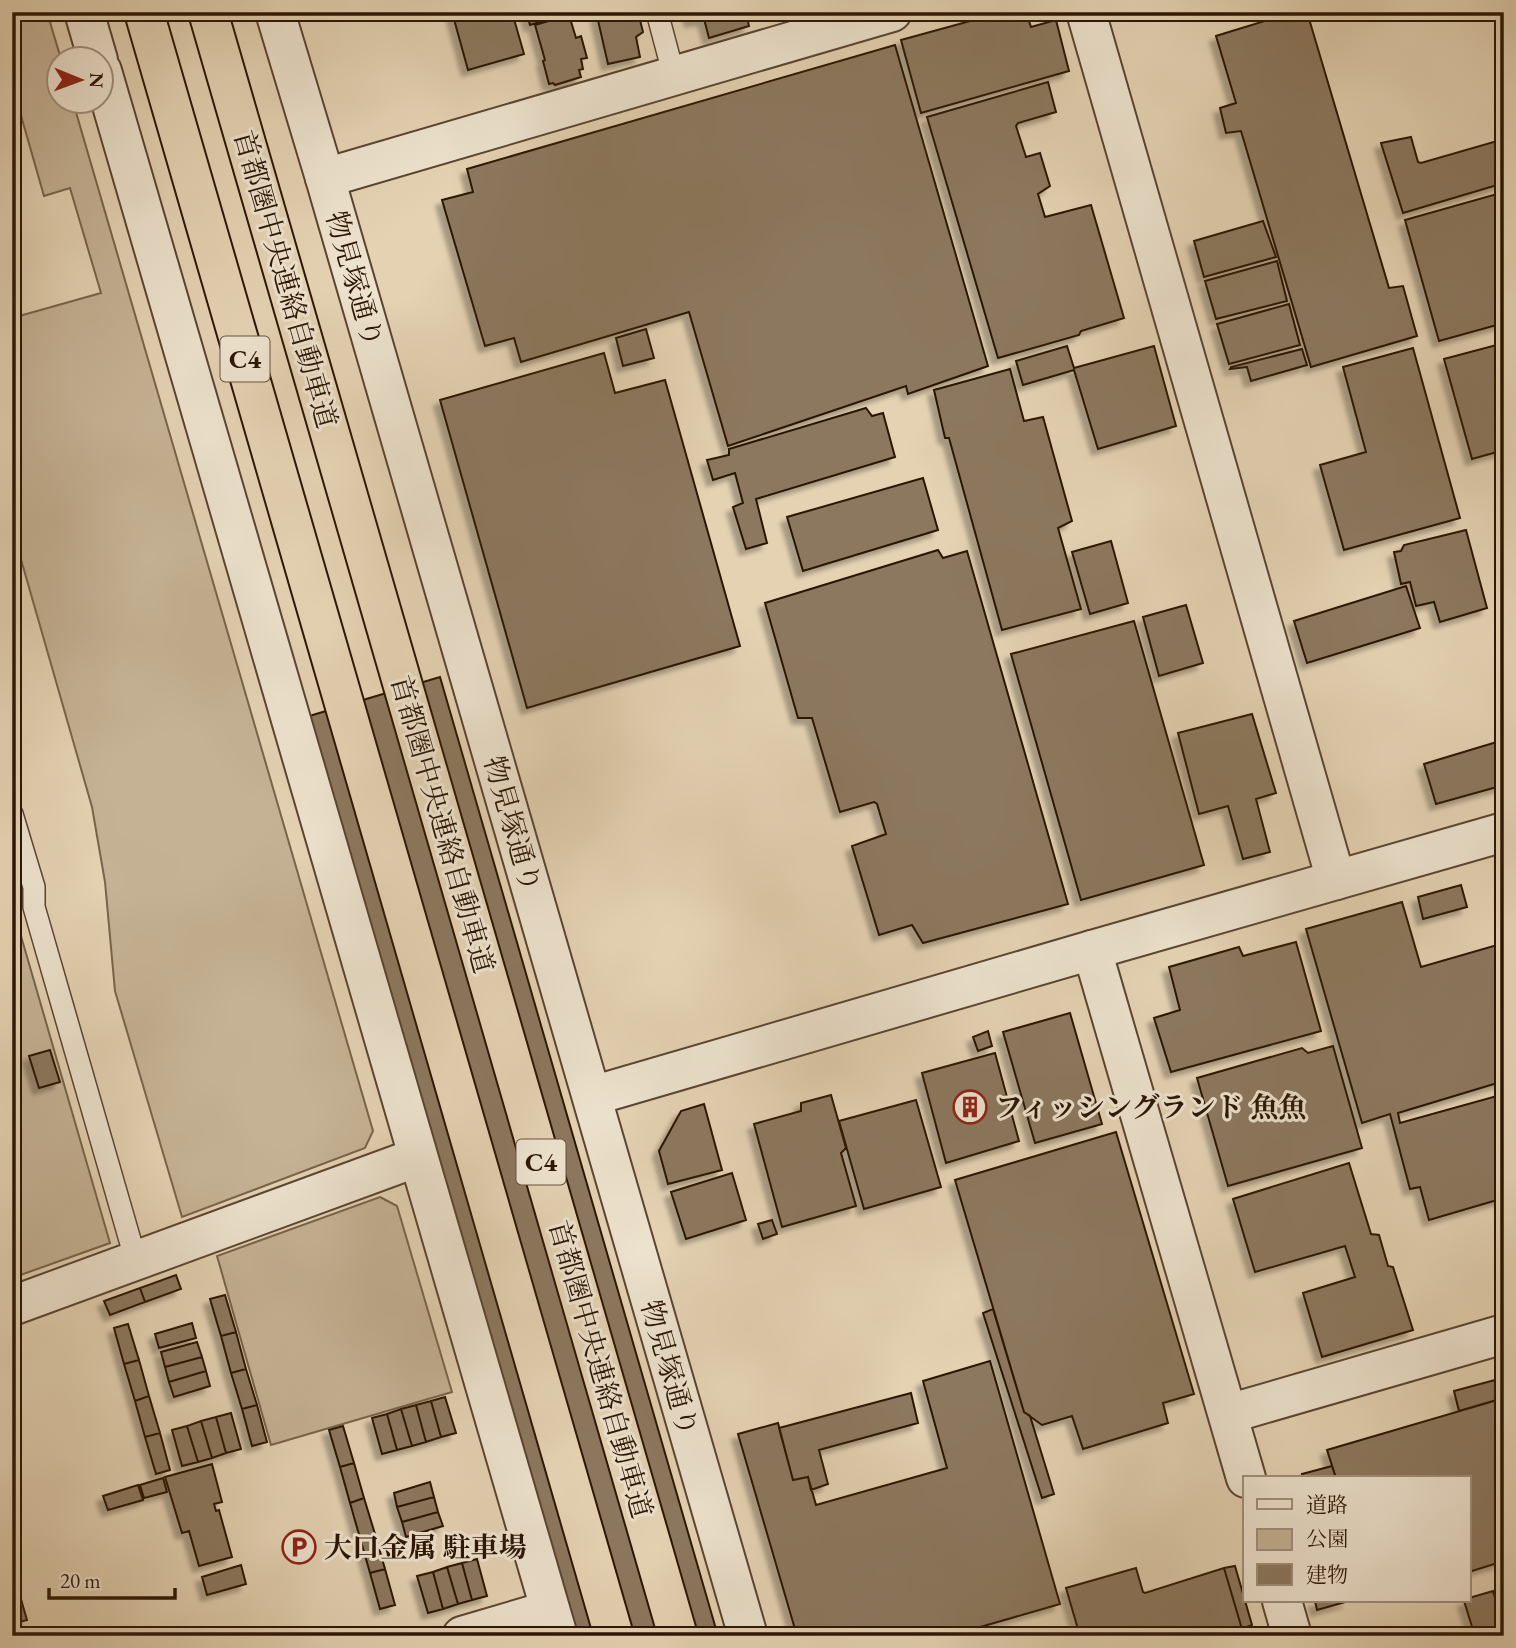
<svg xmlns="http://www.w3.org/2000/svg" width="1516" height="1648" viewBox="0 0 1516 1648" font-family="'EB Garamond','Noto Serif JP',serif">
<defs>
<filter id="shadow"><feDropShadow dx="-6" dy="6" stdDeviation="2" flood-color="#0004"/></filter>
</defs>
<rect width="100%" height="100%" fill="#e4d2b3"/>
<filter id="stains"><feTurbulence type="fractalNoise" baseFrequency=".00286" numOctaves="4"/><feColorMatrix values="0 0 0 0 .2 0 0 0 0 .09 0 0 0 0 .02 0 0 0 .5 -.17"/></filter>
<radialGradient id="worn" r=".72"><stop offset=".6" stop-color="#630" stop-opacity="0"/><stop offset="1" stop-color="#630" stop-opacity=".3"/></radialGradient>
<path fill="#c5b295" stroke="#78644c" stroke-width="2" d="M12 12H47L61 59 60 60V102H73L373 1131 365 1148 182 1217 115 991 105 882 92 807 12 528V318L101 293 70 188 44 196 12 84Z
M21 936 110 1243 12 1278V938Z
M380 1197 397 1206 452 1392 271 1445 217 1256Z"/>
<path fill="#8c785f" stroke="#2c1604" stroke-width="2" filter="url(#shadow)" d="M452 12H512L524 54 468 70Z
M526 12H565L566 14 530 25Z
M612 12H638L643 32 636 37 640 57 608 64 597 16Z
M688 12H746L749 26 709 38 704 19 691 21Z
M1003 12H1026L1031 27 1056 20 1069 71 921 113 901 40Z
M1294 12H1307L1389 288 1403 286 1417 336 1311 367 1241 131 1226 133 1220 108 1236 103 1216 36Z
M569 15 576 38 581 36 587 58 581 59 583 69 579 70 581 77 555 85 553 83 549 84 543 61 545 60 535 25Z
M895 45 988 366 908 394 906 386 728 446 689 312 521 362 514 338 485 346 442 200 473 192 467 169Z
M1048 82 1056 112 1018 123 1016 126 1026 157 1040 153 1050 186 1038 194 1045 217 1091 205 1124 318 1081 331 1079 335 998 358 927 117Z
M1411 137 1418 162 1421 163 1504 139V183L1403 213 1381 143Z
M1504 192V323L1439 341 1405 220Z
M1263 221 1276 257 1204 277 1194 241Z
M1277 261 1287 301 1216 319 1205 281Z
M1289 304 1300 345 1229 364 1217 324Z
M646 329 654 358 623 366 616 338Z
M1504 343V450L1472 459 1444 359Z
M1067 346 1074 368 1154 346 1176 426 1098 449 1074 370 1023 385 1016 361Z
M1413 348 1460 518 1344 550 1320 465 1366 452 1343 367Z
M1302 349 1307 365 1251 381 1247 367 1230 369 1231 367Z
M604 353 615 393 665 380 740 646 527 708 440 400Z
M1010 369 1024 421 1043 417 1072 521 1058 528 1081 609 1002 630 949 438H945L934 390Z
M866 408 872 416 883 413 895 457 756 499 767 543 746 549 733 507 743 503 735 473 713 480 707 460 729 455V449Z
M923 478 938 530 803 571 787 517Z
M1466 530 1487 608 1440 622 1434 602 1416 606 1410 582 1401 584 1394 552 1401 551 1404 545Z
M1111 541 1128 603 1090 614 1072 552Z
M938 550 943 558 967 551 1068 904 923 943 912 925 879 935 852 846 886 834 877 804 874 802 840 812 812 718H798L765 603Z
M1406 586 1420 628 1307 663 1294 621Z
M1186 605 1203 663 1159 676 1143 617Z
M1134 621 1204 865 1081 900 1011 654Z
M440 677 718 1636H574L306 717Z
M1252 714 1276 793 1256 799 1270 852 1243 859 1228 806 1199 814 1178 733Z
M1500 741 1504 753V785L1436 804 1424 764Z
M12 834 27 884 12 889Z
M1461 885 1467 907 1423 919 1418 897Z
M1402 902 1421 967 1504 943V1081L1398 1113 1400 1123 1504 1094V1198L1429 1220 1420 1187 1410 1189 1390 1114 1362 1123 1306 929Z
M1296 942 1321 1031 1171 1072 1154 1018 1180 1010 1169 967 1239 947 1243 956Z
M1070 1013 1102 1124 1035 1143 1003 1032Z
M988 1031 992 1046 978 1051 973 1037Z
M1333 1046 1362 1148 1228 1186 1197 1078 1302 1048 1308 1053Z
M50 1050 60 1082 39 1088 29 1056Z
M995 1053 1019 1141 946 1163 922 1073Z
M831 1095 846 1148 841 1153 856 1206 782 1227 754 1124 801 1111V1103Z
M916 1100 941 1187 864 1209 839 1121Z
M704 1104 722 1170 668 1184 659 1151 681 1111Z
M1116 1132 1194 1394 1163 1403 1168 1423 1083 1449 1072 1416 1042 1425 1024 1412 955 1180Z
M1349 1163 1371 1234 1379 1235 1388 1266 1393 1267 1413 1330 1322 1357 1303 1293 1355 1277 1345 1246 1255 1272 1233 1199Z
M732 1173 746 1220 686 1239 671 1192Z
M772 1220 777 1234 763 1239 758 1224Z
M176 1275 181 1289 145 1302 140 1288Z
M140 1288 145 1302 110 1315 104 1301Z
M225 1295 236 1332 221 1336 210 1299Z
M993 1309 1024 1412 1030 1416 1054 1494 1042 1498 983 1313Z
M192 1323 196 1338 159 1348 155 1334Z
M128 1324 139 1360 124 1364 114 1328Z
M236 1332 246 1369 231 1373 221 1336Z
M197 1342 202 1357 165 1367 161 1352Z
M202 1357 206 1371 169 1382 165 1367Z
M139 1360 149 1396 135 1401 124 1364Z
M990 1361 1060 1604 949 1636H797L738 1434 778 1423 793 1480 808 1477 816 1505 947 1468 923 1381Z
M246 1369 257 1405 242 1409 231 1373Z
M206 1371 210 1386 174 1397 169 1382Z
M1495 1380 1500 1399 1459 1411 1454 1391Z
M911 1393 918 1423 819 1450 828 1484 811 1490 808 1477 793 1480 779 1428Z
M149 1396 160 1433 145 1437 135 1401Z
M445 1397 456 1433 441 1437 431 1401Z
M1504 1398V1561L1469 1572V1478H1336L1327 1450Z
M431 1401 441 1437 426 1442 416 1405Z
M257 1405 267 1442 252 1446 242 1409Z
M416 1405 426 1442 412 1446 401 1409Z
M401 1409 412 1446 397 1450 387 1414Z
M231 1413 241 1449 226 1453 216 1417Z
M387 1414 397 1450 382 1454 372 1418Z
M216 1417 226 1453 212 1458 201 1421Z
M201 1421 212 1458 198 1462 187 1426Z
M187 1426 198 1462 182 1466 172 1430Z
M343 1426 354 1463 340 1467 329 1430Z
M160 1433 170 1470 156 1474 145 1437Z
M354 1463 364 1498 350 1503 340 1467Z
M212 1464 222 1502 214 1504 216 1511 219 1510 232 1557 199 1566 189 1531 182 1533 165 1477Z
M1332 1466 1336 1478H1303L1302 1474Z
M163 1478 167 1492 144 1498 140 1485Z
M430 1482 434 1497 397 1507 394 1493Z
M138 1485 143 1500 108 1510 103 1496Z
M434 1497 438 1512 402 1522 397 1507Z
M364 1498 375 1534 360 1538 350 1503Z
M438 1512 443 1526 406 1537 402 1522Z
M375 1534 385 1569 370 1573 360 1538Z
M477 1559 487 1596 472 1600 462 1563Z
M462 1563 472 1600 458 1604 447 1567Z
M241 1565 246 1584 207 1595 202 1577Z
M1235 1566 1252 1625 1242 1629 1224 1568Z
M447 1567 458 1604 443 1609 433 1572Z
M12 1568 27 1620 12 1624Z
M1136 1568 1143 1592 1145 1593 1224 1568 1244 1636H1080L1066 1588Z
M385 1569 395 1605 380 1609 370 1573Z
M433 1572 443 1609 428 1613 417 1576Z
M1493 1591 1504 1629V1636H1475L1464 1601H1469V1598Z
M1315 1601H1349L1317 1610Z"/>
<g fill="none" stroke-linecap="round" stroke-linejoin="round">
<defs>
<path id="service" d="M657 12 674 76
M12 814 34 887V907L136 1261"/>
<path id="minor" d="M84 12 98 60
M1086 12 1336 880
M102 71 558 1636
M325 178 892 12
M1092 950 1246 1478
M12 1306 418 1157
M1228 1414 1504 1334
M1282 1601 1292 1636
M462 1636 550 1610"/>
<path id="tertiary" d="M275 12 325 178 748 1636
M592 1096 1092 950 1504 832"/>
<path id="motorway" d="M144 12 614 1636
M208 12 678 1636"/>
</defs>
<use href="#service" stroke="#5a4530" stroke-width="24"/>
<use href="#minor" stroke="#5a4530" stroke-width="42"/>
<use href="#tertiary" stroke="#5a4530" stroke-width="42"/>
<use href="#motorway" stroke="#2c1604" stroke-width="42"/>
<use href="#service" stroke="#ede2ce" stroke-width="21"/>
<use href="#minor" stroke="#ede2ce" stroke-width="38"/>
<use href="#tertiary" stroke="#ede2ce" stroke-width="38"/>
<use href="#motorway" stroke="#e4d2b3" stroke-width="38"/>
</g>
<defs>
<symbol id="building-ring" viewBox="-11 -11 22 22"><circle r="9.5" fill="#ede2ce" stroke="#8f2418" stroke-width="1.5"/><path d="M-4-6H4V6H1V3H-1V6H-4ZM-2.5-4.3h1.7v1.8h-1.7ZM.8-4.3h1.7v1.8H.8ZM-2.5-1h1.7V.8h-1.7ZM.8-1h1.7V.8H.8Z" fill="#8f2418"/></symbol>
<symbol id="parking-ring" viewBox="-11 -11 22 22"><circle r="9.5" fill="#ede2ce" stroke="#8f2418" stroke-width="1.5"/><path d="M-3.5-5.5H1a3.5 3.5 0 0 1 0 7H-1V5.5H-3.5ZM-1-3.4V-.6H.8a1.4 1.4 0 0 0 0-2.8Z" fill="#8f2418"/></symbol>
</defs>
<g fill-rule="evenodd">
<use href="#building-ring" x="951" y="1088" width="38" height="38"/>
<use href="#parking-ring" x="280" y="1528" width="38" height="38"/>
</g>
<g text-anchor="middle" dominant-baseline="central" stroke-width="6" stroke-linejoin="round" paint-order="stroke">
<g fill="#ede2ce" stroke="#665341" stroke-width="2">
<rect x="220.5" y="336.5" width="49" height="45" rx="5"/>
<rect x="516.5" y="1139.5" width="49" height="45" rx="5"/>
</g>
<g font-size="26" font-weight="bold" fill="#2c1604">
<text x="245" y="359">C4</text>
<text x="541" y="1162">C4</text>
</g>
<g font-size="28" fill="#2c1604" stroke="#ede2ce">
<text transform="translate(286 279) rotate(74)">首都圏中央連絡自動車道</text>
<text transform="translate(355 279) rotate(74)">物見塚通り</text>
<text transform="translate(443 824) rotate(74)">首都圏中央連絡自動車道</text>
<text transform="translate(513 824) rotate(74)">物見塚通り</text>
<text transform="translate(670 1368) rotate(74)">物見塚通り</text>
<text transform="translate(601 1369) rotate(74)">首都圏中央連絡自動車道</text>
</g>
<g font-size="28" font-weight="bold" fill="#2c1604" stroke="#ede2ce" text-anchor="start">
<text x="995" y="1107">フィッシングランド 魚魚</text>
<text x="324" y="1547">大口金属 駐車場</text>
</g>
</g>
<rect width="1516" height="1648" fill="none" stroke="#e4d2b3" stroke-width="42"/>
<rect x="14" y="14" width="1488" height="1620" fill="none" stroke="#2c1604" stroke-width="3.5"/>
<rect x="21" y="21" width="1474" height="1606" fill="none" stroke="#2c1604" stroke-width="2"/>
<rect x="1243" y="1476" width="228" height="126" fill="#ede2ce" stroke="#a0907d" stroke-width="2"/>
<rect x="1257" y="1499" width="35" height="10" fill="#ede2ce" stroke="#a0907d" stroke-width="2"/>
<text x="1306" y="1512" font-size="21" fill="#2c1604">道路</text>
<rect x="1257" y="1529" width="35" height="21" fill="#c5b295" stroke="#a0907d" stroke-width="2"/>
<text x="1306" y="1546" font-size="21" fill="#2c1604">公園</text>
<rect x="1257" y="1564" width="35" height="21" fill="#8c785f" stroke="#a0907d" stroke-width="2"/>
<text x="1306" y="1582" font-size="21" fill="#2c1604">建物</text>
<g transform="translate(80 80) rotate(91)"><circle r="33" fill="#ede2ce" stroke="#a0907d" stroke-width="2"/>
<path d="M0-5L12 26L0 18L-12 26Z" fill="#8f2418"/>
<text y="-10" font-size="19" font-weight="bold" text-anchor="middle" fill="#2c1604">N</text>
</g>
<path d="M49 1588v10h126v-10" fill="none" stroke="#2c1604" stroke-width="3.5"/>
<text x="60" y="1588" font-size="21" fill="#2c1604" stroke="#ede2ce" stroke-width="5" paint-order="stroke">20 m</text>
<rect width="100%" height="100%" filter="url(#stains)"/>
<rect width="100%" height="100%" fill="url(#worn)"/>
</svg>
